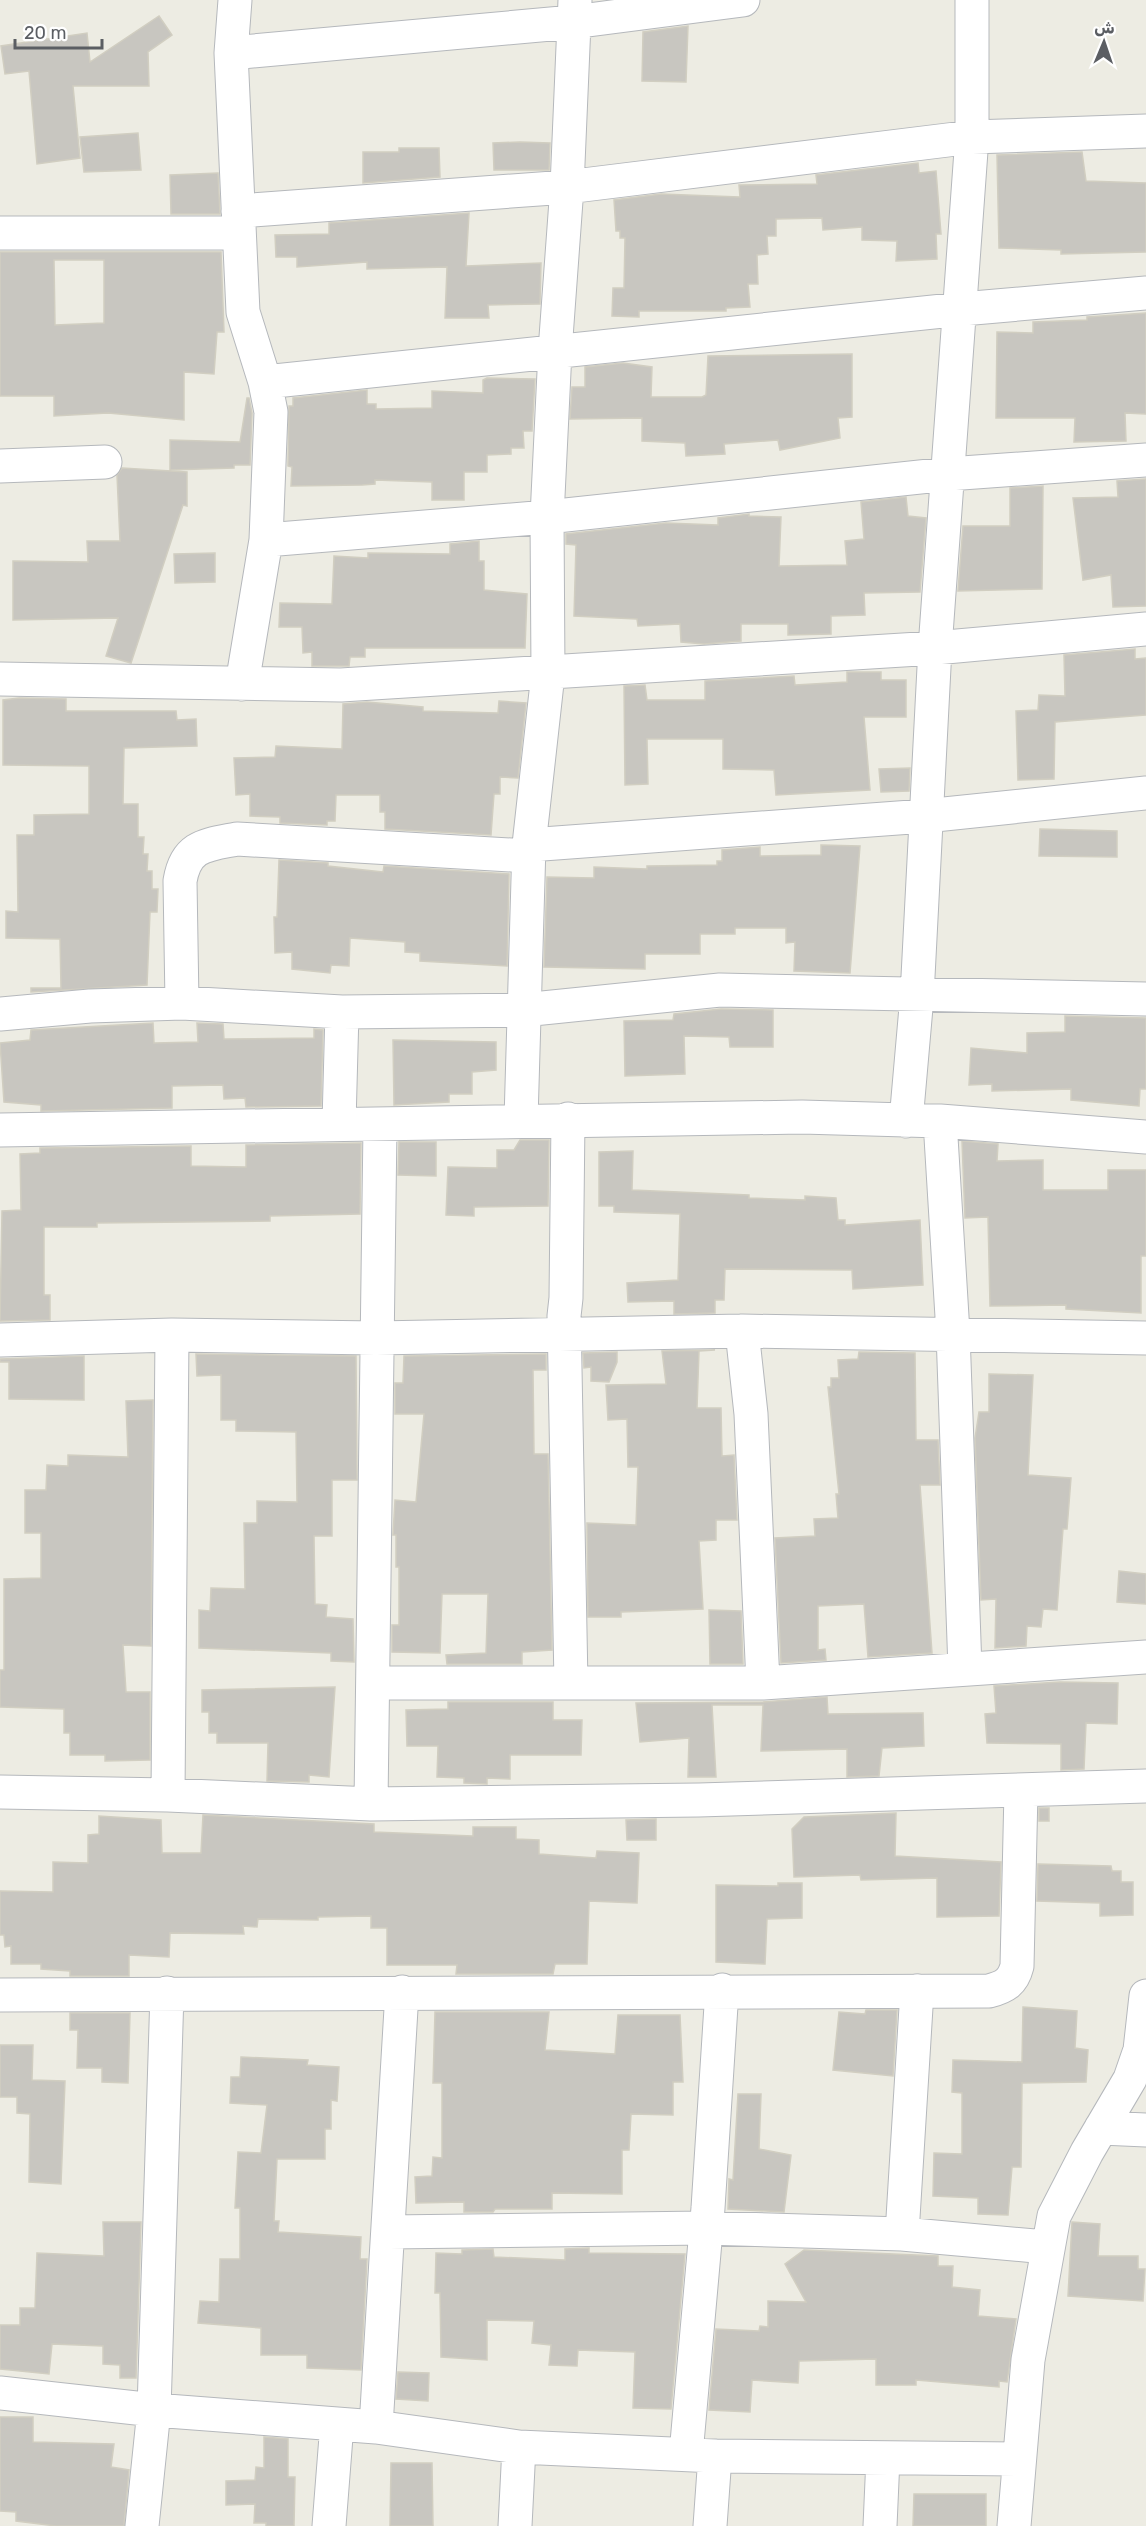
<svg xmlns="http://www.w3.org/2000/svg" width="1146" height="2526" viewBox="0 0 1146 2526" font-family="Rubik,Vazirmatn,sans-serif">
<rect width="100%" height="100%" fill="#edece3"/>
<path fill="#c8c6c0" stroke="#d1cec1" stroke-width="1.5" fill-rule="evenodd" d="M159 16 172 35 148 52 149 86H73L80 158 37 164 29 71 5 74 1 46 87 33 90 62Z
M688 26 686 82 642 81 643 32Z
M138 133 141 170 84 172 80 137Z
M520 142 550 143 549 170H494L493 143Z
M399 148H439L440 177 363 183V152H399Z
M1082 152 1086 181 1146 183V252L1061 254V250L999 248 997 155Z
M918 163 919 173 936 171 941 234H936L937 259 896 261 897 241 862 240V227L823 230 822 218 776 219V236H767L768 254 757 255 758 284H748L750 307 726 308V311H639V317L612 316 613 288H624L625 238H620V231H616L614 200 661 194 740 197 739 185 817 184 816 175Z
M218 173 220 214H171L170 175Z
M469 213 466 266 541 263 540 304 488 305 489 318H445L447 267 367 269V262L297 267V257H276L275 235 329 234V223Z
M0 252H221L224 332H217L214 374 184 372V420L108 413 54 416V396H0ZM54 260H104V323L55 325Z
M1146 313V414L1125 413 1126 441 1074 442 1075 418H996L997 332 1033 333V322L1087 320V317Z
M852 354V417L838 418 840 438 780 450 778 440 724 444 725 454 686 456 685 443 642 441V418L570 419 572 387H585V367L623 363 652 367 651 397H702L706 395 708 356Z
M487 378 535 379 532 431H523L524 448H511V454L487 455V472H464V500H432V482L375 480V484L362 485 291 486 292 467 288 466 289 406H293V398L367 390V404H376V409L432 408V391L483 393V380Z
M247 398H249L252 413 250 465H234V468L170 470V440L240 442Z
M122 468 187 472V506L183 505 131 663 106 656 118 618 13 620V561L88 562 87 541H120L117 475Z
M1146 479V606L1113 607 1111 575 1083 580 1073 498 1118 497 1117 481Z
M1043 486 1042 589 958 591 963 526H1010V488Z
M906 497 908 516 926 518 920 592 864 593 865 615 831 616V634L788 635V624H741V641L704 644 681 642 680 624 638 626 637 619 574 616 576 545 566 544V534L666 523 718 525V518L749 514V516L781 517 779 566 847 565 845 541 864 539 861 502Z
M479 541V561H484V590L527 594 525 648H365V657H350L349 666H312V652L303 653 302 627H279L280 603 332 604 334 556 368 558V553L450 554V544Z
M215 553V582L175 583 174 554Z
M1135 649V659L1146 658V715L1055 722 1054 779 1018 780 1016 711 1038 710 1039 695 1065 696 1064 655Z
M847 672H881V680H906V717H864L870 790 776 795 774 770 723 769V739H647L648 784 625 785 624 686 645 685 647 700H705V681L794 676 795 685 847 682Z
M19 698 66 699V711H176L177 720 196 719 197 746 124 748 123 804H138V837H144L143 854H148L147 871H152V889H158L157 912H150L147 985 31 992V988H61L60 939 6 938V911L18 912 17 835H34V815L89 814V766L3 765V700Z
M499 701 526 703 518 778 500 777V794H494L491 835 385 829V812H380V795H336L335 821H327V825L280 823V817L250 816V794L236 795 234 758 275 757 276 746 342 749 343 704 367 702 423 707V711L498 713Z
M910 768 909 791 881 792 879 769Z
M1040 829 1117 831V857L1039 856Z
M821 845 860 846 850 973 794 971 795 942 786 943V928H735V934H700V954H645V969L544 967 547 877 594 878V867L647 869V866L717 865V861H722V850L760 847V856L821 855Z
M279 860 328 863V866L383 872 384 866 509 874 507 966 420 961V953L405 952V942L350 938 349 966 331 965 330 973 292 969V952L275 953 274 917H277Z
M721 1009 773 1010V1047H730L729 1037 684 1036 685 1074 625 1076 624 1021 673 1020 674 1014Z
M1065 1016 1146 1018V1089H1140L1139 1106 1071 1100V1089L992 1091V1084L969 1085 971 1048 1027 1053V1033L1065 1032Z
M153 1023 154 1043 198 1042 197 1023 223 1024 224 1039 314 1038V1029L323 1030 321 1106 246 1107 245 1098 224 1099 223 1085 172 1086V1108L41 1111V1105L4 1102 0 1043 30 1040 31 1030Z
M393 1040 496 1042V1070L472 1072V1094H449V1102L394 1105Z
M520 1140H549L548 1206 474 1207V1216L446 1215 448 1167 497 1168V1150H514Z
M962 1141 998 1144 997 1161 1043 1160V1190H1108V1170H1146V1256H1141V1313L1066 1309V1305L990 1306 988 1217 965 1218Z
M399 1142H436V1176L398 1175Z
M361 1143 360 1214 270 1216V1221L97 1223V1227H44V1295H50V1320L0 1321 2 1211 21 1210 20 1154 40 1153V1148L191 1146V1166L246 1167V1145Z
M633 1151 632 1190 749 1195V1198L805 1200V1196L836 1198 838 1220H845V1225L920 1220 923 1285 853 1289 852 1270 725 1269 724 1300H715V1313L674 1314V1301L628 1302 627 1283 678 1280 680 1214 614 1212V1206H599V1152Z
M715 1350 699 1351 697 1408H721L722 1456 734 1455 737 1520H716V1540L699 1541 703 1609 621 1612V1617H588L587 1523 636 1525 638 1467H628L627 1419 608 1420 606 1385 666 1384 662 1351Z
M617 1352V1362L609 1382 591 1381V1367L584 1368 583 1353Z
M859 1352 915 1353 916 1440H938L940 1485H920L932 1653 868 1657 864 1604 818 1606V1650L825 1649 826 1660 781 1663 775 1538 815 1536 814 1519 838 1518 836 1494H839L828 1387H831V1378H839L838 1360 858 1359Z
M196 1354 356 1356 357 1480H332V1536H314L315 1604 327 1605 326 1617 353 1619 354 1662 331 1661V1653L199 1648V1610L210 1611 211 1588 245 1589 244 1523H257V1501L297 1502 296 1432 236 1431V1420H221V1375L197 1376Z
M546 1354V1370H533L534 1454H548L552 1650 522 1652V1664H447L446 1655 486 1653 488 1594H442L440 1653 392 1652V1625H399V1567H396V1535H393L395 1500 416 1502 424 1414H395V1383H403L404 1356Z
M84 1356V1400L9 1399V1362H0V1359Z
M989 1374 1033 1375 1028 1475 1071 1478 1067 1529H1063L1057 1610 1043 1609 1041 1627 1027 1626 1026 1646 995 1648 996 1599 981 1600 975 1438 979 1412H989Z
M153 1400 151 1646 123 1645 126 1692H150V1760L105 1761V1755H70V1733H64V1709L0 1707V1670H4V1579L41 1578V1533H25V1490H46L47 1465 68 1466V1455L128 1457 126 1401Z
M1119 1571 1146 1574V1604L1117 1602Z
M709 1610 741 1611 743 1664H710Z
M1060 1682 1118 1683 1117 1724 1086 1723 1084 1769 1061 1770V1744L987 1743 985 1714 996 1713 994 1686Z
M335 1687 329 1777 309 1775V1782L267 1781 268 1743H217V1733H209V1712H202V1690Z
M827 1697 828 1714 923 1713 924 1746 882 1748 879 1776 847 1777V1749L761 1751 763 1705H712L716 1777H688L689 1738 640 1742 636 1703 763 1702Z
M448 1702H553V1720H582L581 1755H510V1779L487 1778V1784L464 1783V1778L437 1777 438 1746H407L406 1710 448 1709Z
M1039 1808H1049V1821H1039Z
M896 1813 895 1856 1001 1862 999 1916 937 1917V1878L861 1880 860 1875 794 1877 792 1829 804 1817Z
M203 1815 374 1824V1832L473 1836V1827H516V1839L539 1840V1854L596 1858 597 1851 639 1853 637 1903 589 1901 587 1964H555L553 1974H456L457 1965H387V1928H371V1916L318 1917V1920L258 1919 257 1927 243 1926 244 1934 170 1933 169 1957 129 1955V1976H70V1971L41 1969V1964H11V1946L5 1947 4 1935H0V1891L53 1892V1862L88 1863V1835L99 1834V1816L161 1820 162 1853H201Z
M656 1819V1840H627L626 1820Z
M1038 1864 1111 1866 1112 1871H1121V1882H1133V1915L1100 1916V1903L1037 1901Z
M778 1883H802V1918L767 1919 765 1964 716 1962V1885L778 1886Z
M1023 2007 1077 2011 1075 2048 1088 2050 1086 2082 1022 2083 1021 2167H1012L1008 2215 978 2214V2198L933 2196 934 2153 962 2154V2093L952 2092 953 2060 1022 2062Z
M866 2010H897L893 2076 833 2070 839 2012 865 2014Z
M435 2012H549L545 2050 615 2054 618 2015H680L683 2082H673V2115L631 2114 629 2150H622V2194L552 2193V2209H495L493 2212H464V2202L416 2203 415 2177 432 2176 433 2157 442 2158V2083H433Z
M70 2013H130L128 2083 102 2082V2068H77L78 2030H70Z
M0 2045H33L32 2080 65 2081 61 2184 29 2182 30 2114 17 2113V2097H0Z
M241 2057 308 2060 307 2065 339 2067 337 2101 331 2100V2129H325V2159H277L274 2221H279L278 2232 361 2237 360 2259H367L361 2370 307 2368V2355H261V2328L198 2323 200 2301 219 2302 220 2259H240V2208H235L238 2152 261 2153 267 2105 230 2103 231 2077H240Z
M738 2094H761L759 2149 791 2155 784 2212 728 2209 729 2179 733 2180Z
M103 2222H141L136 2378H120V2365L103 2364V2346L52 2344 49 2374 0 2369V2325H20V2308H35L37 2253 104 2256Z
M1072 2222 1100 2224 1098 2256H1138V2269H1145L1143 2301 1068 2296Z
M589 2248V2253L685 2254 671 2409 633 2408 635 2352 578 2350 577 2366 549 2365 551 2345 532 2343 534 2321 487 2320V2360L441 2357 440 2293H435L436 2253 462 2254V2250L493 2249 494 2257 565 2260V2249Z
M804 2250 938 2256V2266H953L952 2287 980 2290 978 2316 1016 2319 1007 2382 999 2381V2387L916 2380V2385H876V2359L799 2361 798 2383 752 2380 750 2412 709 2410 716 2329 759 2331 760 2326 768 2327V2301L806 2302 785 2264Z
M398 2372 429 2373 428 2401 396 2399Z
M0 2417H33V2442L114 2444 111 2467 129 2470 124 2526H56L16 2521V2512L0 2511Z
M264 2437 288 2439V2477H295L294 2526H266V2523H254L255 2504 226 2505V2481L255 2480 256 2467 264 2468Z
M391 2463H432L433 2526H390Z
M914 2494H986V2526H913Z"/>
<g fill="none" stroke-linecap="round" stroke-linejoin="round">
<defs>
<path id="street" d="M235 0 231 53 243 312 265 382 271 412 266 540 242 684
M231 53 573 22 743 0
M238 211 567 187 972 137 1146 131
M0 233H239
M265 382 962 309 1146 293
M0 466 105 462
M266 540 547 517 948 474 1146 460
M0 679 341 685 935 648 1146 629
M529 845 925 816 1146 793
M182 1003 180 881C186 845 206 845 237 839L528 856
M0 1014 90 1006 182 1003 342 1012 523 1010 720 990 1146 999
M568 1119 566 1298 564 1316 571 1683
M521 1120 529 845 548 674 547 517 555 351 567 187 575 0
M906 1121 917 996 935 648 972 137V0
M940 1121 953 1333 965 1669
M339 1123 342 1012
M0 1130 802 1117 940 1121 1146 1137
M742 1331 751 1414 763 1683
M0 1340 172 1335 376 1338 742 1331 1146 1338
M374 1683H763L1146 1657
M0 1792 168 1795 371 1804 699 1800 1146 1786
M168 1795 172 1335
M371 1804 380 1126
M0 1995 989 1991C1005 1987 1013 1982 1017 1966L1021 1791
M1101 2128 1146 2130
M389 2232 705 2228 902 2234 1046 2247
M902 2234 917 1991
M0 2393 154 2410 376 2427 519 2447 715 2456 1017 2459
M376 2427 402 1992
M686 2454 708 2208 722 1990
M142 2526 154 2410 167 1993
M329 2526 337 2424
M515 2526 519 2447
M710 2526 715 2456
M880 2526 883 2458
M1014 2526 1028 2360 1054 2216 1087 2152 1130 2079 1140 2050 1146 1996"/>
</defs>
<use href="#street" stroke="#b5b8bc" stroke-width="35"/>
<use href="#street" stroke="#fff" stroke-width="33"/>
</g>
<g transform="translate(1104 42) rotate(2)" stroke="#ffffff" stroke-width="4.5" paint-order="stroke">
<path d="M0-4.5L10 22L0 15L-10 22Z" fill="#5b5e63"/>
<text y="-9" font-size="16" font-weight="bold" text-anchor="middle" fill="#5b5e63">ش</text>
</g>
<path d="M15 39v9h87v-9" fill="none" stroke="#5b5e63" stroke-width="3"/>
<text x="24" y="39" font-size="18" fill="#5b5e63" stroke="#ffffff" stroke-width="4.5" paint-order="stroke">20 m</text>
</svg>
